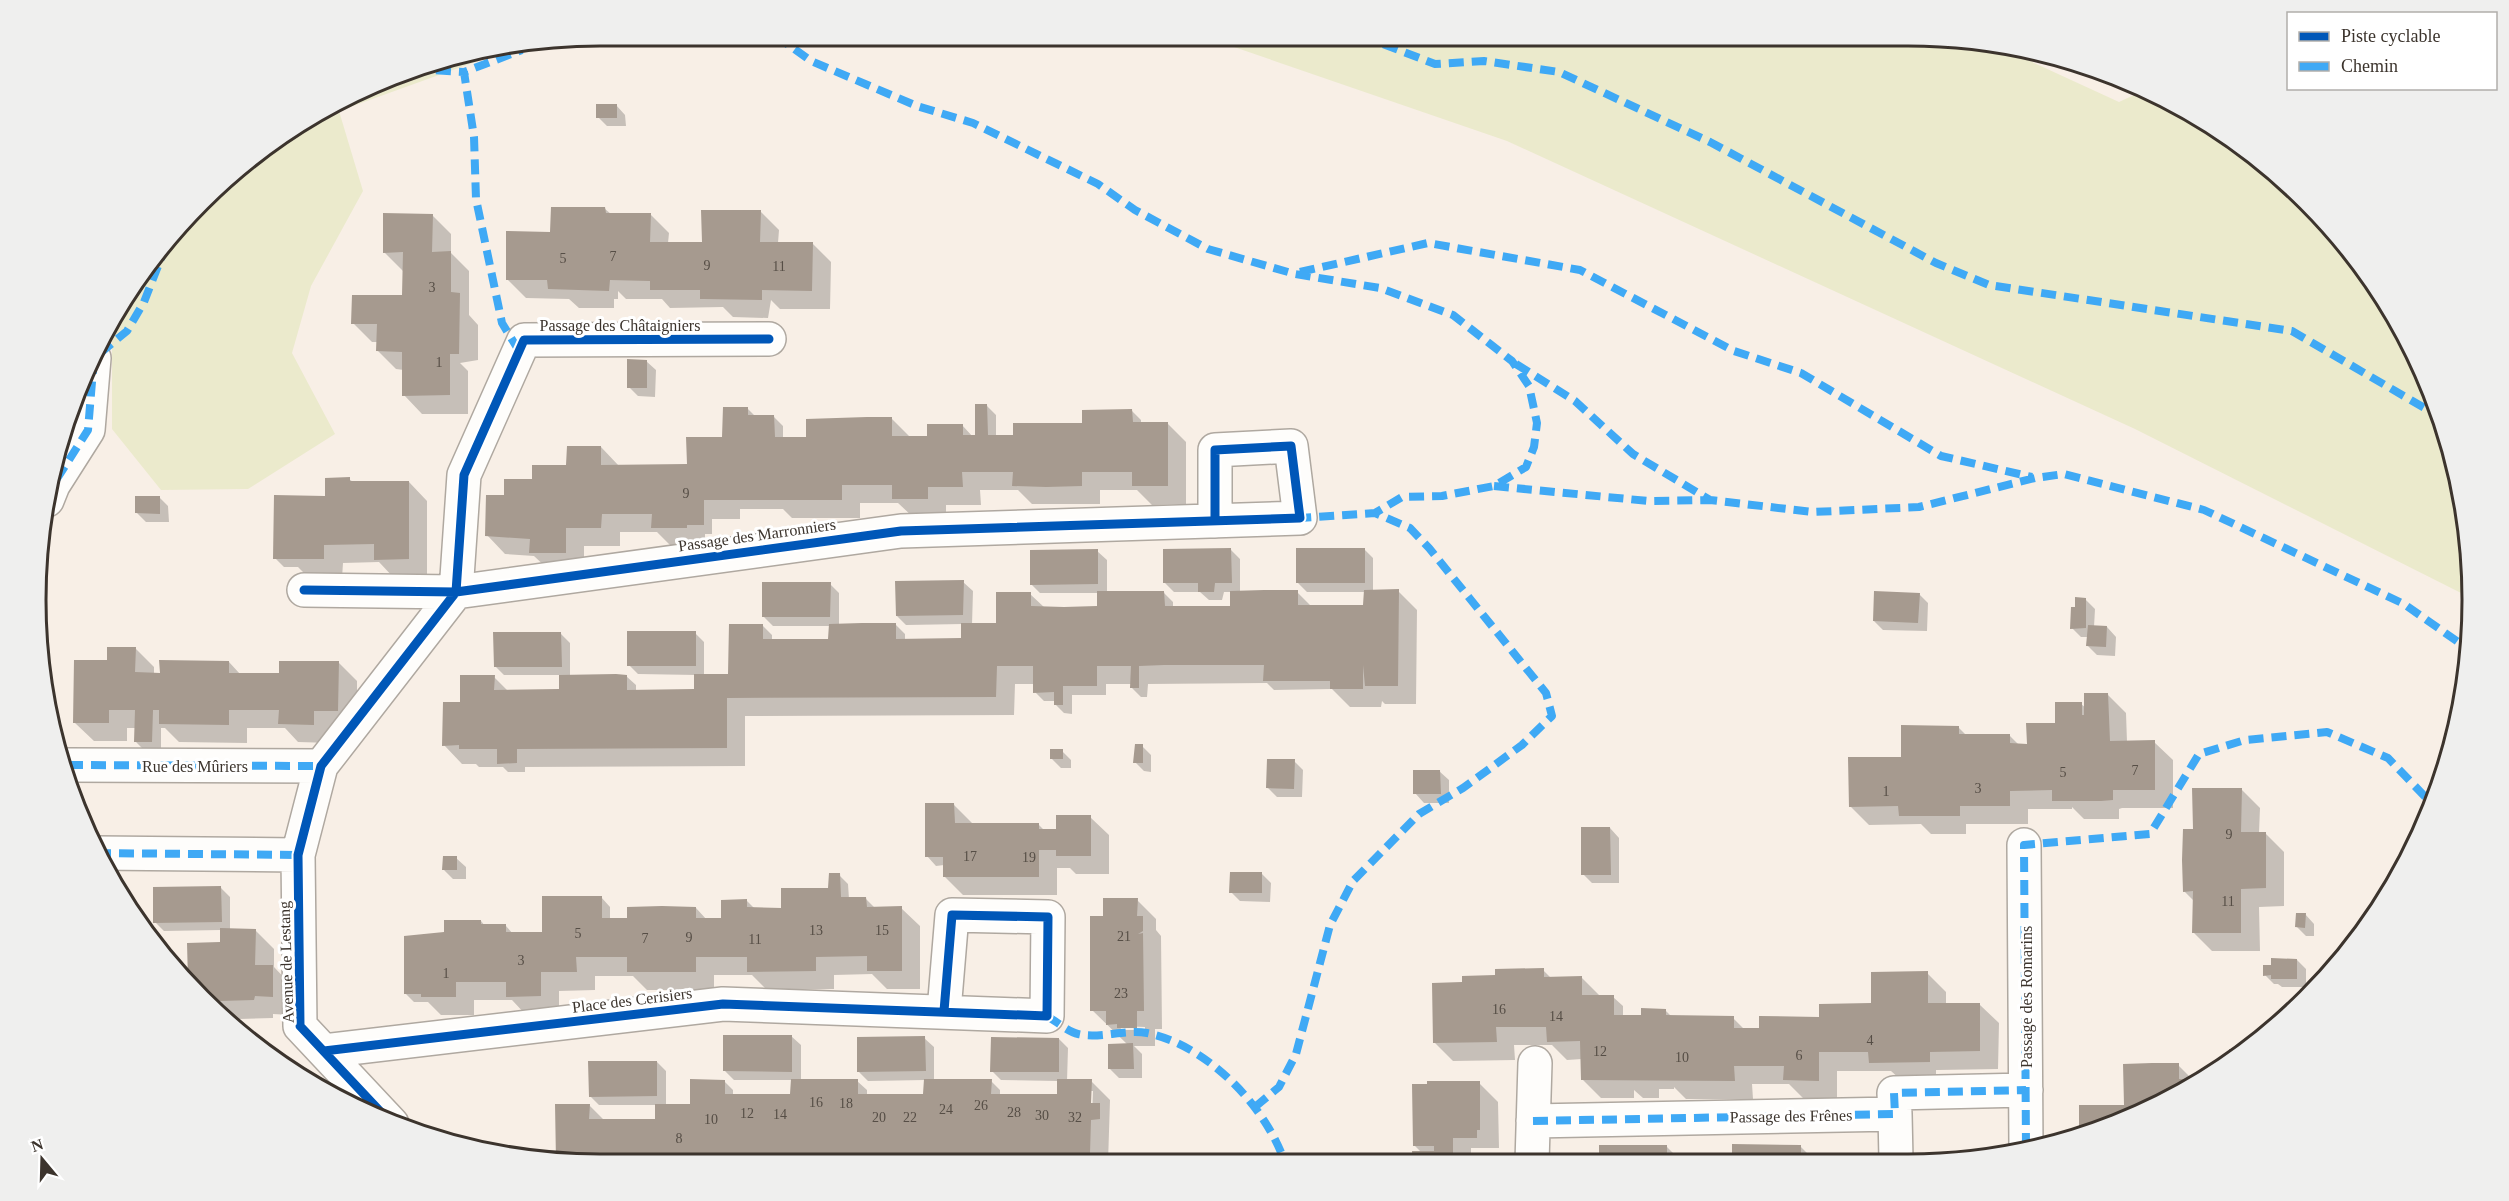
<svg xmlns="http://www.w3.org/2000/svg" width="2509" height="1201" viewBox="0 0 2509 1201" font-family="'Times New Roman',serif">
<rect width="100%" height="100%" fill="#f8efe6"/>
<path fill="#ebeacc" d="M1202 36H1909L1993 44 2119 102 2145 90 2222 131 2308 202 2378 287 2430 385 2462 491 2473 599 2135 429 1507 141Z
M500 53 339 111 363 191 311 286 292 353 335 434 248 489 161 490 112 429V322L131 287 257 153 419 66Z"/>
<path fill="#0003" fill-rule="evenodd" d="M616 105 625 115 626 126H607L598 117Z
M605 209 611 214H650L669 233 668 243H703L760 211 779 230 778 243H812L831 262 830 309H780L771 300 768 318 733 317 723 307 670 308 662 299H626L618 291V299H614V308H579L569 299 526 298 507 279 551 234Z
M432 215 451 234V253L469 271V315L478 325V360L460 363 468 371V414H422L404 395V370L396 369 378 351V342H372L353 323 403 296 404 272 384 252Z
M646 361 656 370 655 397 638 396 629 387Z
M987 406 996 415V437H1014L1083 424 1132 411 1141 420V424H1168L1186 442V504L1152 505 1137 490H1100V504H1032L1018 490H980L981 505H946V517H913L898 503H860V518H792L783 509H740V519H712V534H705V546H671L657 532H620V546H584V571H550L534 556 505 554 487 535 506 497 533 481 568 466 601 447 619 466H688L724 438 747 408 756 417H774L783 426V438H808L891 418 910 437H929L962 425 973 437H979Z
M349 479 353 482H409L427 501V577L394 578 379 562 343 563 342 578 308 577 298 567H284L275 558 326 497Z
M159 497 168 506 169 522H146L137 513Z
M1364 549 1373 558V591H1398L1417 610 1416 704H1385L1382 701 1381 707H1350L1332 689 1274 690 1267 683 1148 684 1147 697H1141L1132 688V684H1106V695H1072V714L1064 713 1055 704V701H1044L1035 692V684H1015L1014 715 745 716V766L525 767V772H508L503 767H479L476 764H462L444 745 461 703 494 677 508 691H560L561 675H504L495 666 561 634 570 643V676H626L636 685V690H696V675L638 674 629 665 695 633 704 642V676H729L763 626 772 635V641L832 640 830 626H773L764 617 830 584 839 593V626L896 625 905 634V640L963 639V624L906 625 897 616 963 582 973 591 972 625 998 624 1030 594 1045 608H1099L1098 593H1040L1031 584 1097 551 1107 560V593H1164L1173 602V608L1234 607 1232 592H1224L1222 600H1209L1200 592H1174L1165 583 1231 550 1240 559V592H1297L1312 607 1365 606V592H1307L1298 583Z
M1919 594 1928 603 1927 631 1883 630 1874 621Z
M2085 599 2095 609 2094 627H2107L2116 637 2115 656 2097 655 2088 646V637H2081L2072 628Z
M135 648 154 667V674L229 662 240 674H280L338 662 357 681V729L332 743 298 742 285 728H247V743L179 742 165 728H161V750L145 751 136 742V728H127V741H94L75 723 108 662Z
M2107 694 2126 713 2127 742H2154L2173 760V808H2122L2119 809V819H2084L2072 807V809H2028V824H1966V834H1931L1921 824 1869 825 1850 806 1902 759 1958 727 1966 735 2010 736 2019 745H2031L2081 704 2086 708Z
M1142 746 1151 755V772L1144 771 1135 762Z
M1062 751 1071 760V768H1061L1052 759Z
M1294 761 1303 770 1302 797H1277L1268 788Z
M1439 771 1449 780V803H1424L1415 793Z
M2241 789 2260 808 2259 833H2265L2284 852V906L2259 907 2260 951H2212L2193 932 2194 901 2184 891 2194 831Z
M954 805 973 824H1038L1044 830H1057L1090 817 1109 835V874H1076L1070 868H1057V895H963L944 876V865L936 866 927 856Z
M1610 828 1619 838V883H1592L1583 874Z
M456 858 466 867V879H453L444 870Z
M1262 874 1271 883 1270 902 1240 901 1231 892Z
M839 875 848 884 849 899H866L875 908H901L920 926V989H887L872 974 834 975V989L767 990 752 975H714V990H647L633 976H595V990L559 991V1015H526L512 1000H474V1015H441L428 1002H414L405 993 423 934H445L481 921 485 926H506L513 934 543 933 601 897 610 907V920H629L696 908 707 920H723L746 900 754 908 783 909 830 890Z
M221 888 230 897V930H255L274 949V967L291 985V1015L273 1014V1018L239 1019V1031L228 1025 190 984 189 944H221V930L164 931 155 922Z
M1137 900 1156 919V930L1161 936 1162 1029H1155V1046H1134L1142 1054V1078H1119L1110 1069 1128 1045 1092 1010 1104 918ZM1119 1026 1145 1027V1030H1122Z
M2305 914 2314 924V936H2306L2297 927Z
M143 929H154L162 937 151 942Z
M153 945 173 963V966Z
M2297 960 2306 969V987H2282L2278 984H2274L2265 975 2272 966Z
M1543 970 1552 979 1582 978 1600 996 1613 997 1623 1006V1017H1640L1665 1010 1672 1017 1733 1018 1745 1030H1760L1820 1018 1872 1005 1927 973 1946 992V1005H1980L1999 1023 1998 1069 1938 1070H1936V1080H1901L1891 1071H1837V1099H1804L1789 1084H1752L1753 1099H1686L1674 1087V1089H1659V1098H1643L1634 1090V1098H1601L1582 1079V1059L1567 1060 1552 1045H1514L1515 1060 1453 1061 1434 1042 1463 984Z
M791 1036 801 1045V1081H857L867 1090V1096H927L925 1080 868 1081 859 1072 924 1038 934 1047V1081H991L1000 1090V1096H1059V1081L1001 1080 992 1071 1059 1039 1068 1048 1067 1081H1091L1110 1100 1108 1163 600 1165 557 1161 589 1105 604 1120 658 1121 656 1105H599L590 1096 657 1062 666 1071V1105H692L724 1081 733 1090V1096H794L792 1080H734L725 1071ZM1090 1091H1093L1092 1118Z
M2178 1065 2194 1081 2125 1122 2081 1134V1106L2125 1107Z
M1479 1083 1498 1102 1499 1148H1471V1162H1414V1152L1422 1153 1414 1145Z
M1800 1146 1809 1155V1161H1734Z
M1600 1147H1667L1676 1156V1161H1600Z"/>
<path fill="#a69a8f" d="M596 104H617V118H596Z
M551 207H605L606 213H651L650 242H702L701 210H761L760 242H813L812 291 762 290V300L704 299H700V290H650V281L610 280 609 291 548 289 547 280H506V231L550 232Z
M383 213 433 214 432 252 451 251V292L460 293 459 354H450V395L402 396V352L376 351 377 324H351L352 295H402L403 252 383 253Z
M627 359 647 360V388H627Z
M975 404H987L988 435H1013V423H1082V410L1132 409 1133 422H1168V486H1132V472H1082V486L1046 487 1012 486 1013 472H962L963 487H928V499H892V485H842V500H704V525H687V528H651L652 514H602L601 528H566V553H529L530 539 485 536 486 495H504V479H532V465H566L567 446H601V465L687 464 686 437H722L723 407H748V415H774L775 437H806V419L867 417H892V436H927V424H963V435H975Z
M350 477V481H409V559L374 560V544L324 545V559H273L274 495 325 496V478Z
M135 496H160V514L135 513Z
M1231 548 1232 583H1215L1214 592H1198V583H1163V549Z
M1296 548H1365V583H1296Z
M1098 549V584L1030 585V550Z
M964 580 963 615 896 616 895 581Z
M762 582H831L830 617H762Z
M1399 589 1398 686H1365L1363 665V689H1330V681H1263L1264 665H1164L1139 666V688H1130L1131 666H1097V686H1063V705H1054V692L1033 693V666H997L996 697 727 698V748L517 749V763L497 764V749H459V745L442 746 443 702H460V675H495L494 690 559 689V675L616 674 627 675V690L694 689V674H728L729 624H763V639H828L829 624 862 623H896V639L961 638V623H996V592H1031V606L1064 607 1097 606V591H1164L1165 606H1230V591L1264 590H1298V605H1363L1364 590Z
M1874 591 1920 593 1918 623 1873 621Z
M2075 597 2086 598V628L2070 629 2071 607H2075Z
M2088 625 2107 626 2106 647 2086 646Z
M627 631H696V666H627Z
M493 632H561L562 667H494Z
M107 647H136L135 672 160 673 159 660 229 661V673H279V661H339L338 711H314V725L278 724 279 710H229V725L159 724V710H153L152 742H134L135 710H109V723H73L74 660H107Z
M2084 693H2108L2110 741 2155 740V790H2113V800L2101 801H2052V790L2010 791V806H1960V816H1899L1898 806 1849 807 1848 757H1901V725L1959 726V734H2010V743L2027 744 2026 723H2055V702H2082V715H2084Z
M1135 744H1143V763H1133Z
M1050 749H1063V759H1050Z
M1267 759H1295L1294 789 1266 788Z
M1413 770H1440L1441 794H1413Z
M2192 788H2242L2241 832H2266V888L2241 889V933H2192L2193 891 2183 892 2182 860 2183 829H2193Z
M925 803H954L955 823H1039V829H1056V815H1091V856H1056V850H1039V877H943V857H925Z
M1581 827H1610L1611 875H1581Z
M443 856H457V870H442Z
M1230 872H1262V893H1229Z
M829 873H840L841 897H866L867 907 902 906V971H867V956L816 957V971L747 972V957H696V972H627V957H576L577 972H541V996L506 997V982H456V997H421V994H404V936L444 932V920H481V924H506V932H542V896H602V918H627V907L662 906 696 907V918H721V900L747 899V907L781 908V888H828Z
M221 886 222 922 153 923V887Z
M1103 898H1138L1137 916H1143V931L1138 934 1143 933 1144 1011H1137V1028H1117V1024L1106 1025V1011H1090V916H1103Z
M2296 913H2306L2305 928 2295 927Z
M220 928 256 929 255 965H273V997L255 996 254 1000 220 1001V1017L188 981 187 943 220 942Z
M2271 958 2297 959V979H2271V975L2263 976V965H2271Z
M1544 968V977L1582 976V995H1614V1015H1641V1008L1666 1009V1015L1734 1016V1028H1759V1016L1819 1017V1004L1871 1003V972L1928 971V1003H1980V1051L1930 1052V1062L1869 1063 1868 1052H1819V1081L1783 1080 1784 1066H1734L1735 1081 1581 1080 1580 1041 1547 1042 1546 1027H1496L1497 1042 1433 1043 1432 983 1462 982V976L1495 975V969Z
M723 1035H792V1072L723 1071Z
M925 1036 926 1071 857 1072V1037Z
M991 1037 1059 1038V1072H990Z
M1133 1043 1134 1069H1108V1044Z
M2229 1049H2251L2229 1061Z
M588 1061H657V1096L589 1097Z
M2152 1063H2179V1079L2198 1080 2125 1122 2079 1134V1105H2124L2123 1064Z
M690 1079 725 1080V1094H790L791 1079H858V1094H923L924 1079H992L991 1094H1057V1079H1092L1091 1103H1100V1119L1091 1120 1090 1153H690V1165H600L556 1161 555 1104H590L589 1119H655V1104H690Z
M1427 1081H1480V1130H1477V1138H1453V1162H1413L1412 1151H1434V1146H1413L1412 1084H1427Z
M1732 1144 1801 1145V1161H1732Z
M1599 1145H1667V1161H1599Z"/>
<g fill="none" stroke-linecap="round" stroke-linejoin="round">
<defs>
<path id="minor" d="M47 500 53 485 88 430 94 358
M304 590 456 592 901 531 1300 518 1291 446 1215 450V521
M68 765 321 766
M2024 845 2026 1148
M96 853 298 855
M324 1051 723 1004 1047 1016 1048 917 952 915 944 1011
M1895 1114 1896 1160
M1533 1121 1895 1114 1894 1093 2026 1090
M392 1124 300 1026 298 855 321 766 456 592 464 475 524 340 769 339
M1532 1162 1535 1063"/>
</defs>
<use href="#minor" stroke="#afa8a0" stroke-width="36"/>
<path stroke="#dad7d5" stroke-width="4" stroke-dasharray="4.5 4.5" stroke-linecap="butt" d="M522 50 524 49"/>
<use href="#minor" stroke="#fefdfb" stroke-width="33"/>
<path stroke="#3fa9f5" stroke-width="8" stroke-dasharray="15 8" stroke-linecap="butt" d="M776 36 811 61 917 106 973 123 1098 184 1135 210 1208 249 1295 274 1380 288 1453 315 1512 361 1529 386 1537 423 1534 447 1526 467 1494 486 1442 496 1402 497 1375 513
M1362 36 1435 64 1484 61 1559 72 1710 142 1936 263 1989 285 2292 331 2440 417
M413 69 464 72
M1300 272 1428 243 1580 270 1734 351 1801 373 1941 456 2032 477
M519 351 502 323 476 199 474 137 464 72 522 50
M1516 364 1575 401 1633 454 1710 500 1813 512 1919 507 2035 478 2064 474 2204 510 2404 604 2468 649
M1494 486 1648 501 1710 500
M47 500 53 485 88 430 94 358 127 331 144 302 163 253
M68 765 321 766 324 762
M96 853 298 855
M1047 1016C1056 1021 1068 1032 1078 1034 1100 1039 1125 1029 1147 1033 1207 1045 1266 1106 1285 1163
M1255 1107 1279 1087 1296 1054 1330 925 1353 881 1419 814 1463 788 1522 745 1552 716 1546 693 1429 548 1410 528 1375 513 1300 518
M1533 1121 1895 1114 1894 1093 2026 1090
M2026 1148 2024 845 2150 834 2199 754 2245 740 2327 732 2388 758 2433 805"/>
<defs>
<path id="cycleway" d="M304 590 456 592 901 531 1300 518 1291 446 1215 450V521
M324 1051 723 1004 1047 1016 1048 917 952 915 944 1011
M392 1124 300 1026 298 855 321 766 456 592 464 475 524 340 769 339"/>
</defs>
<use href="#cycleway" stroke="#fff" stroke-width="13"/>
<use href="#cycleway" stroke="#0057b8" stroke-width="9"/>
</g>
<g text-anchor="middle" dominant-baseline="central" stroke-width="6" stroke-linejoin="round" paint-order="stroke">
<g font-size="14" fill="#564e46">
<text x="613" y="256">7</text>
<text x="563" y="258">5</text>
<text x="707" y="265">9</text>
<text x="779" y="266">11</text>
<text x="432" y="287">3</text>
<text x="439" y="362">1</text>
<text x="686" y="493">9</text>
<text x="2135" y="770">7</text>
<text x="2063" y="772">5</text>
<text x="1978" y="788">3</text>
<text x="1886" y="791">1</text>
<text x="2229" y="834">9</text>
<text x="970" y="856">17</text>
<text x="1029" y="857">19</text>
<text x="2228" y="901">11</text>
<text x="816" y="930">13</text>
<text x="882" y="930">15</text>
<text x="578" y="933">5</text>
<text x="1124" y="936">21</text>
<text x="689" y="937">9</text>
<text x="645" y="938">7</text>
<text x="755" y="939">11</text>
<text x="521" y="960">3</text>
<text x="446" y="973">1</text>
<text x="1121" y="993">23</text>
<text x="1499" y="1009">16</text>
<text x="1556" y="1016">14</text>
<text x="1870" y="1040">4</text>
<text x="1600" y="1051">12</text>
<text x="1799" y="1055">6</text>
<text x="1682" y="1057">10</text>
<text x="816" y="1102">16</text>
<text x="846" y="1103">18</text>
<text x="981" y="1105">26</text>
<text x="946" y="1109">24</text>
<text x="1014" y="1112">28</text>
<text x="747" y="1113">12</text>
<text x="780" y="1114">14</text>
<text x="1042" y="1115">30</text>
<text x="879" y="1117">20</text>
<text x="910" y="1117">22</text>
<text x="1075" y="1117">32</text>
<text x="711" y="1119">10</text>
<text x="679" y="1138">8</text>
</g>
<g font-size="16" fill="#3c342d" stroke="#fff">
<text x="620" y="325">Passage des Châtaigniers</text>
<text transform="translate(757 535) rotate(-8)">Passage des Marronniers</text>
<text x="195" y="766">Rue des Mûriers</text>
<text transform="translate(286 962) rotate(-92)">Avenue de Lestang</text>
<text transform="translate(2026 997) rotate(-90)">Passage des Romarins</text>
<text transform="translate(632 1000) rotate(-7)">Place des Cerisiers</text>
<text transform="translate(1791 1116) rotate(-1)">Passage des Frênes</text>
</g>
</g>
<path d="M0 0H2509V1201H0ZM600 46H1908A554 554 0 0 1 2462 600V600A554 554 0 0 1 1908 1154H600A554 554 0 0 1 46 600V600A554 554 0 0 1 600 46Z" fill="#efefee" fill-rule="evenodd"/>
<path fill="none" stroke="#3c342d" stroke-width="3" d="M600 46H1908A554 554 0 0 1 2462 600V600A554 554 0 0 1 1908 1154H600A554 554 0 0 1 46 600V600A554 554 0 0 1 600 46Z"/>
<rect x="2287" y="12" width="210" height="78" fill="#ffffff" stroke="#b1aeab" stroke-width="1.5"/>
<rect x="2299" y="32" width="30" height="9" fill="#0057b8" stroke="#b1aeab" stroke-width="1.5"/>
<text x="2341" y="42" font-size="18" fill="#3c342d">Piste cyclable</text>
<rect x="2299" y="62" width="30" height="9" fill="#3fa9f5" stroke="#b1aeab" stroke-width="1.5"/>
<text x="2341" y="72" font-size="18" fill="#3c342d">Chemin</text>
<g transform="translate(42 1159) rotate(341)" stroke="#ffffff" stroke-width="4.5" paint-order="stroke">
<path d="M0-4.5L10 22L0 15L-10 22Z" fill="#3c342d"/>
<text y="-9" font-size="16" font-weight="bold" text-anchor="middle" fill="#3c342d">N</text>
</g>
</svg>
